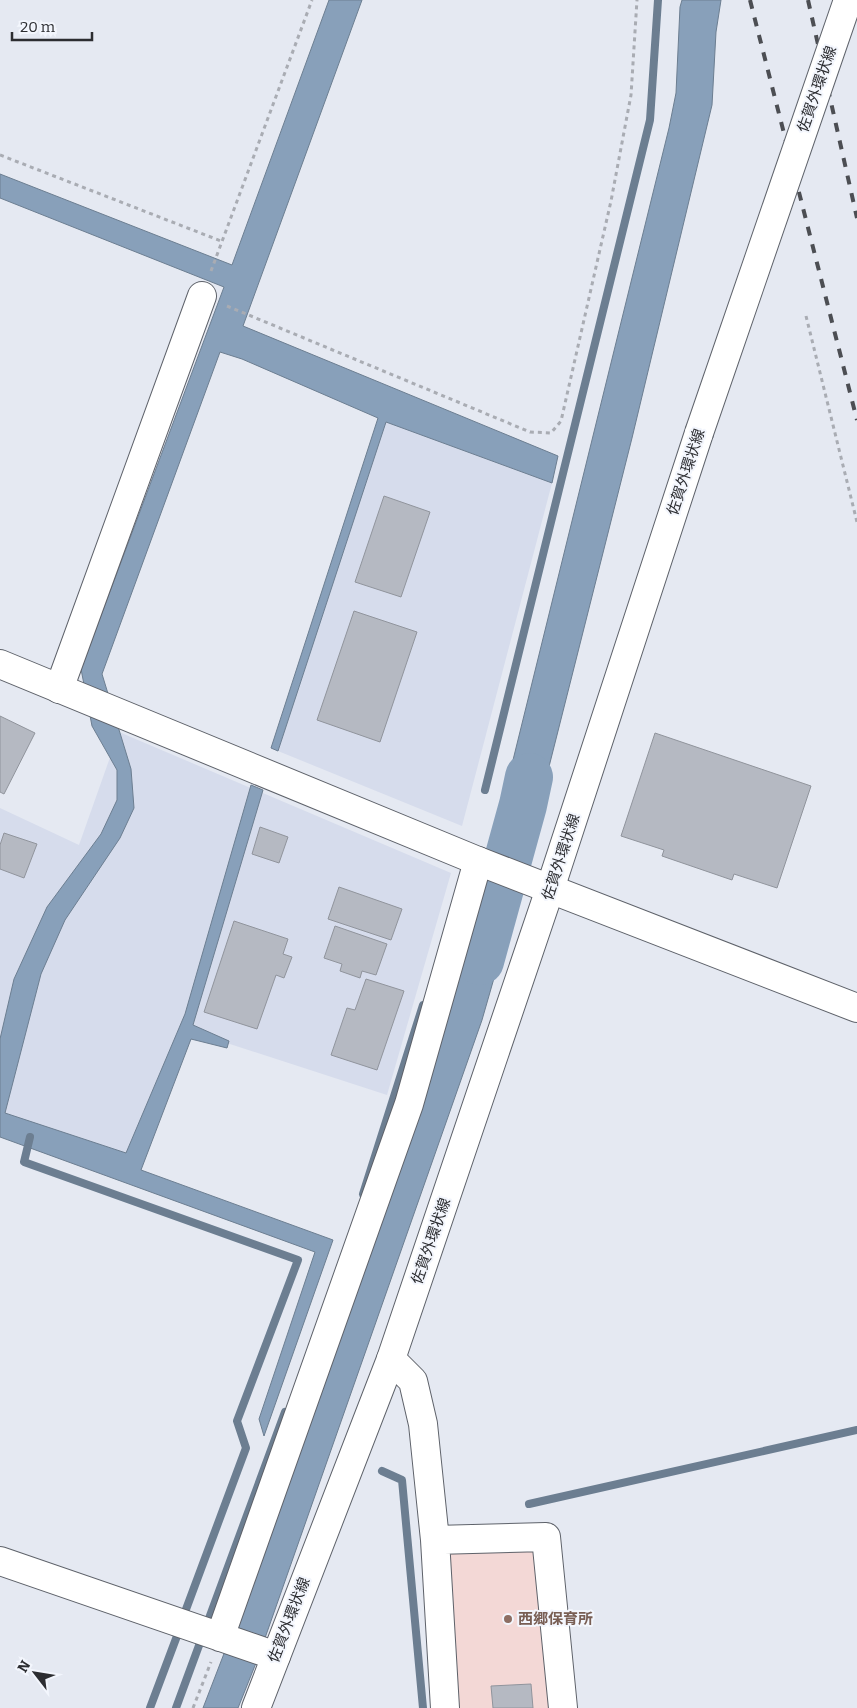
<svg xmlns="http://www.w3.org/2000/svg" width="857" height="1708" viewBox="0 0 857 1708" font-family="Bitter,'Noto Sans JP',serif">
<rect width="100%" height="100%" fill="#e5e9f2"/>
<path fill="#d6dcec" d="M386 421 552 483 462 826 278 751Z
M119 732 451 873 387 1095 190 1031 137 1169 0 1121V808L79 845Z"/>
<path fill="#f3d8d6" d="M555 1527 572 1708H456L448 1530Z"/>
<path fill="#88a0ba" stroke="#6c7e91" d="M329 0H362L243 326 558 456 552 483 386 422 278 751 271 748 378 418 242 359 220 352 102 674 131 769 134 808 120 838 65 920 41 974 5 1113 126 1153 185 1014 251 785 263 790 193 1025 229 1041 227 1048 191 1039 141 1170 333 1240 264 1436 259 1419 315 1252 0 1137V1039L14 979 47 907 101 834 117 800V770L92 726 81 669 224 287 0 198V174L232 265Z
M682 0H721L716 32 712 105 632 438 531 838 512 841 495 833 669 128 676 93 680 7Z
M480 893 496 898 511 919 482 1020 265 1638 234 1626Z
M225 1651 256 1663 238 1708H203Z"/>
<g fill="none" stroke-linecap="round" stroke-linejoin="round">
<path stroke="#6c7e91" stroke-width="8" d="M485 790 650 120 658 0
M30 1137 24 1162 298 1260 237 1421 246 1448 185 1612
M363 1194 423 1005
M382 1471 402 1480 423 1708
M529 1504 857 1430
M150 1708 177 1636
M176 1708 285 1412"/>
<path stroke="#88a0ba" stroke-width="48" d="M480 961 523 805 529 777"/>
</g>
<path fill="#b5b9c2" stroke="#90949c" d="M384 496 430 512 401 597 355 582Z
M354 611 417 632 380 742 317 720Z
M0 716 35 733 4 794 0 792Z
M655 733 811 786 777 888 734 874 732 880 662 856 664 850 621 836Z
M260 827 288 837 279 863 252 854Z
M4 833 37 844 24 878 0 869V845Z
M339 887 402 909 391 940 328 919Z
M234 921 288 939 283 954 292 957 284 978 276 975 257 1029 204 1012Z
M335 926 387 944 376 975 362 971 360 978 340 971 342 964 324 958Z
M366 979 404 991 377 1070 331 1055 347 1008 355 1010Z
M531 1684 533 1708H493L491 1686Z"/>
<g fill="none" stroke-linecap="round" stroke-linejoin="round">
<defs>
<path id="street" d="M59 689 202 296
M391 1359 413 1381 423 1424 435 1540 445 1708
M435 1540 546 1537 563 1708
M0 1561 276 1656
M220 1637 409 1104 478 861"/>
<path id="secondary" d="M0 664 478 861 857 1008"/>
<path id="primary" d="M256 1708 391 1359 550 889 699 433"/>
</defs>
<use href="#street" stroke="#5e626a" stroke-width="30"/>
<use href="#secondary" stroke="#5e626a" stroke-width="30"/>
<use href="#primary" stroke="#5e626a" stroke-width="30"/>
<path stroke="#a9acb3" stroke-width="3" stroke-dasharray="4 4" stroke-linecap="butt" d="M0 155 221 241
M211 271 312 0
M227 306 530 432 551 433 561 421 611 201 631 95 637 0
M806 316 857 522
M193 1708 211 1662"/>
<use href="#street" stroke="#fff" stroke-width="28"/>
<use href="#secondary" stroke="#fff" stroke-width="28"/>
<use href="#primary" stroke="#fff" stroke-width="28"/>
<path stroke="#4c4e53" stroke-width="4" stroke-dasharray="9 9" stroke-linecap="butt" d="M750 0 857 420
M808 0 857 218"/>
<defs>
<path id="primary-bridge" d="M699 433 848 0"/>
</defs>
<use href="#primary-bridge" stroke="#5e626a" stroke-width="30" stroke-linecap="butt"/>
<use href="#primary-bridge" stroke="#fff" stroke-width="28"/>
</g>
<circle fill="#8d6e63" stroke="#f3f6fd" stroke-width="2" cx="508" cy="1619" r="5"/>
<g text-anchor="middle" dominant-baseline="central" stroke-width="4" stroke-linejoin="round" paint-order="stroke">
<g font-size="15" fill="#2c2d31" stroke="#f3f6fd">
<text transform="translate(817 89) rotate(-71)">佐賀外環状線</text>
<text transform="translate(686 472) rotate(-72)">佐賀外環状線</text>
<text transform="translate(561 857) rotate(-72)">佐賀外環状線</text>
<text transform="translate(431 1241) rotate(-71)">佐賀外環状線</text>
<text transform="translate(289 1620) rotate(-69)">佐賀外環状線</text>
</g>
<g font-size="15" font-weight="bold" fill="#785e54" stroke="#f3f6fd" text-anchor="start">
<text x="518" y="1619">西郷保育所</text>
</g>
</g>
<g transform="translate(35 1673) rotate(301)" stroke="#f3f6fd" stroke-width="4" paint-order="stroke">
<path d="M0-4L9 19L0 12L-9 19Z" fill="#2c2d31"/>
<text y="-8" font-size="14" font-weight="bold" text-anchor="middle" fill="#2c2d31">N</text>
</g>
<path d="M12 32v8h80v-8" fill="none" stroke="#2c2d31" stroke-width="2.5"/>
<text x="20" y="32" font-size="15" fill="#2c2d31" stroke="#f3f6fd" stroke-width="4" paint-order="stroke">20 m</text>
</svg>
